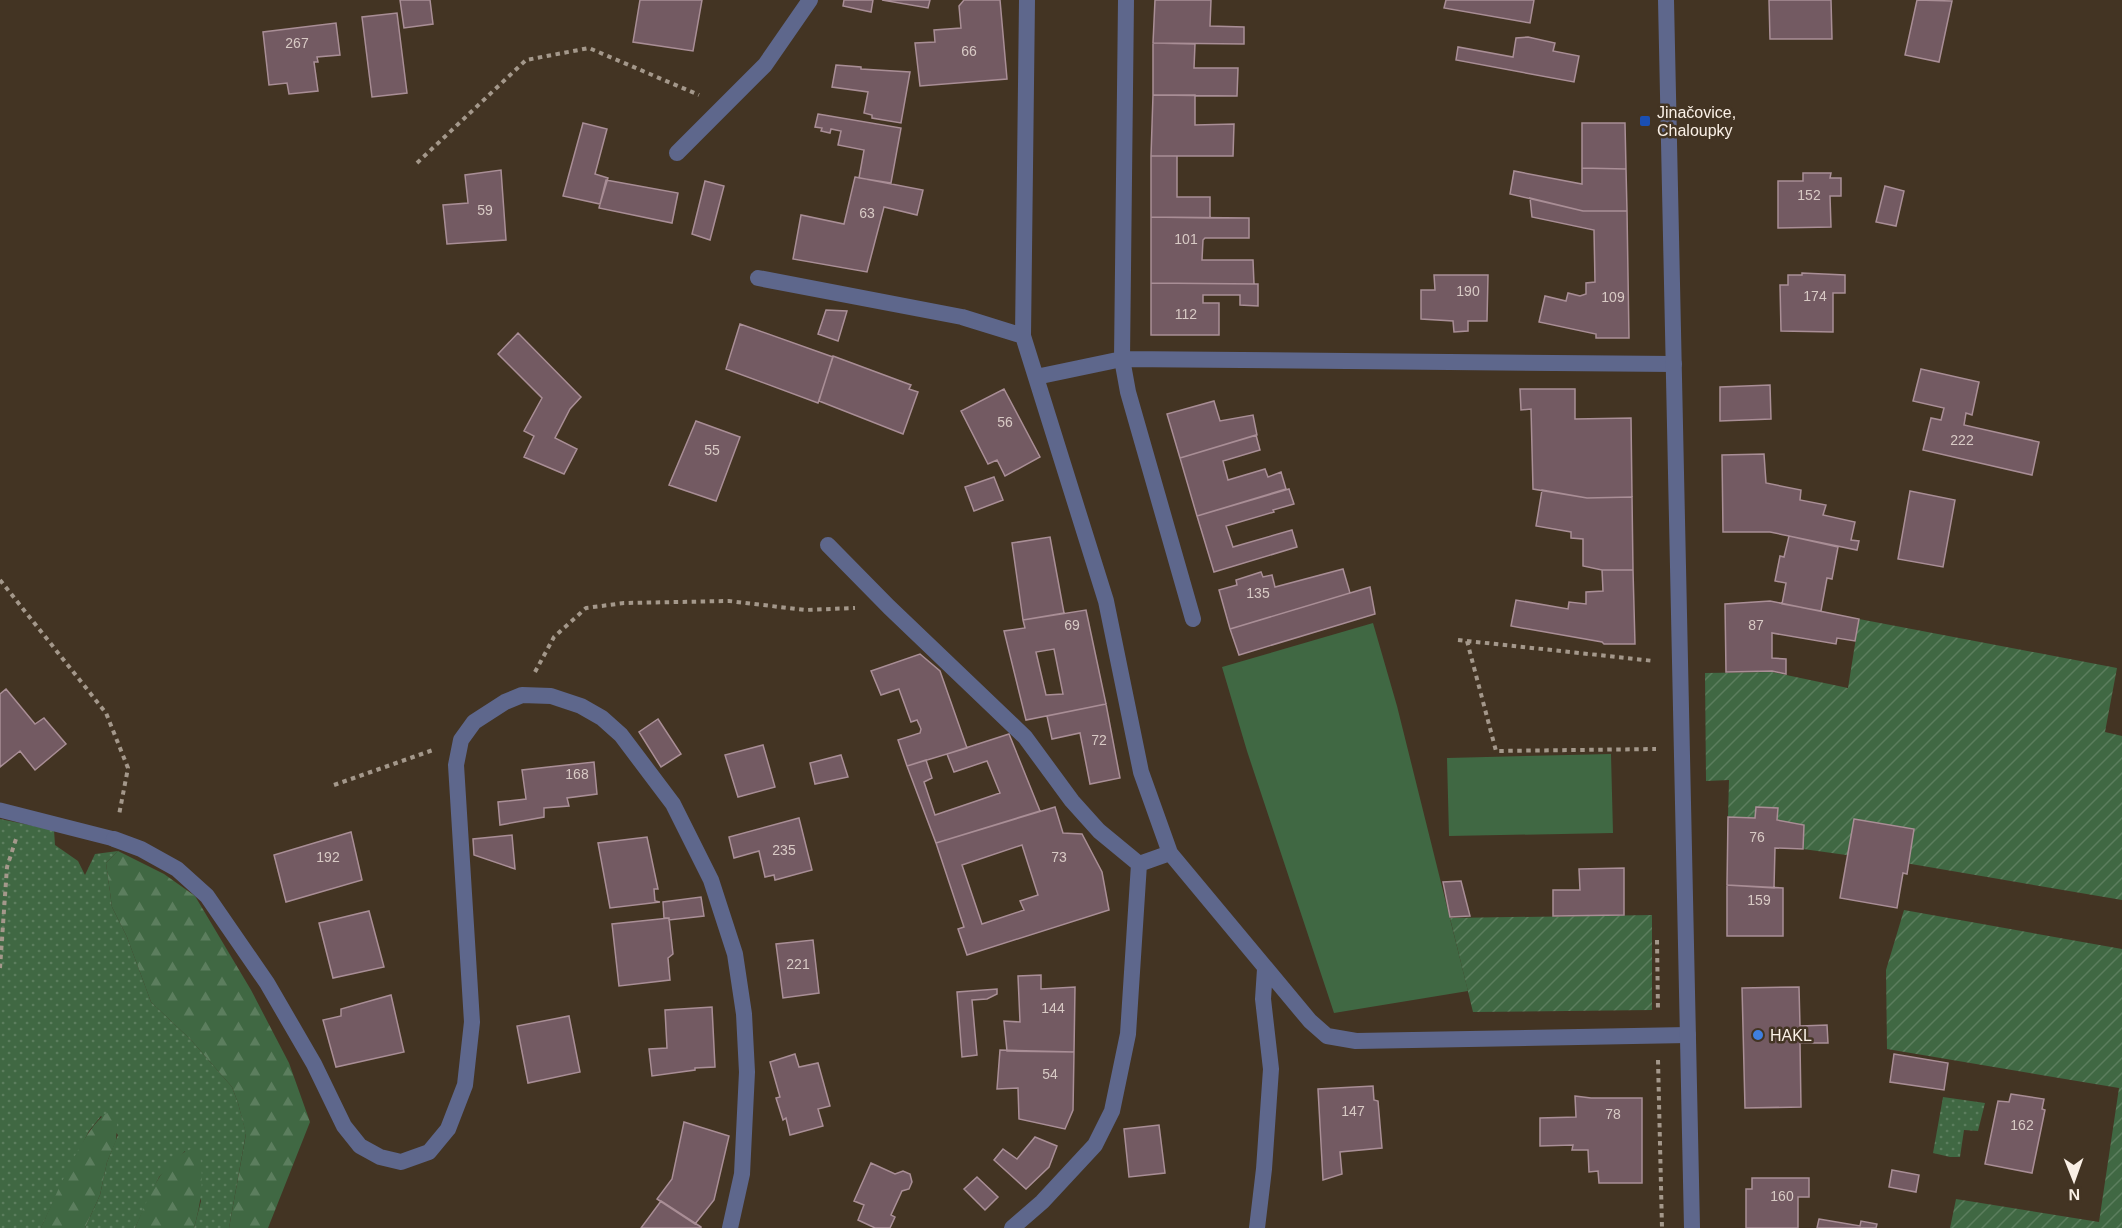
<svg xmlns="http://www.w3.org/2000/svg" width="2122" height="1228" viewBox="0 0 2122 1228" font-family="Helvetica,sans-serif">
<defs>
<pattern id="grass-dots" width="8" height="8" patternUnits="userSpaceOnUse" patternTransform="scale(1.5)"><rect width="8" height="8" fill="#406843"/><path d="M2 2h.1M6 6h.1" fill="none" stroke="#5c7e5e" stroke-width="1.8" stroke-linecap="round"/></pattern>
<pattern id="forest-firs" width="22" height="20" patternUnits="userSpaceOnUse" patternTransform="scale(1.5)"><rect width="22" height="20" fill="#406843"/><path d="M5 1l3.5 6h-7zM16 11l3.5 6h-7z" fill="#5c7e5e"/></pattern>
<pattern id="garden-furrows" width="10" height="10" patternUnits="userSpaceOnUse" patternTransform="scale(1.5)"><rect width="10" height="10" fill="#406843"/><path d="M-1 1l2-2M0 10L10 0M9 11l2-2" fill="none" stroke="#5c7e5e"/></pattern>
</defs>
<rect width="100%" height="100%" fill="#433423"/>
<path fill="url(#grass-dots)" d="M0 819 54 830 55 845 78 861 85 875 95 854 118 851 106 863 112 907 127 937 151 1002 191 1040 232 1087 238 1103 246 1133 229 1228H194L201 1201 185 1151 159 1177 135 1228H85L100 1195 107 1162 118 1135 101 1116 89 1131 63 1181 41 1228H0Z
M1943 1097 1985 1103 1978 1131 1964 1130 1960 1157H1950L1933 1153Z"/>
<path fill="url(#forest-firs)" d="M118 851 164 874 195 896 251 990 289 1063 310 1122 268 1228H229L246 1134 238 1103 232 1087 191 1040 151 1002 127 937 112 907 106 863Z
M109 1112 114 1114 117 1124 116 1141 107 1162 100 1195 85 1228H41C54 1201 84 1124 109 1112Z
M191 1149 200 1155C204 1181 201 1203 194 1228H135C148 1200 160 1161 191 1149Z"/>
<path fill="url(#garden-furrows)" d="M1859 619 2117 668 2105 732 2122 736V900L1911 864 1803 849V825L1777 820 1778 809 1755 818 1728 817 1729 780 1706 781 1705 673 1772 672 1848 688Z
M1904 910 2122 949V1228H1950L1956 1199 2099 1222 2119 1088 1887 1049 1886 970Z
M1652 915V1010L1473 1012 1450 918Z"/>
<path fill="#406843" d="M1373 623 1397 706 1468 991 1334 1013 1247 751 1222 667Z
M1611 754 1613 833 1449 836 1447 758Z"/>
<path fill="#735a62" stroke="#a98e96" stroke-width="1.5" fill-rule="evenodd" d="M400 0H430L433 24 404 28Z
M640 0H702L693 51 633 42Z
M844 0H873L871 12 843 6Z
M882 0H930L928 8Z
M964 0H1000L1007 79 920 86 915 43 935 42 934 30 961 28 959 6Z
M1155 0H1211L1210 26 1244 27V44L1153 43Z
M1446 0H1534L1530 23 1444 8Z
M1769 0H1831L1832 39H1770Z
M1917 0 1952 1 1939 62 1905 55Z
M397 13 407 93 372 97 362 17Z
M336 23 340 55 317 57 318 62H314L318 91 289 94 287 83 269 85 263 32Z
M1528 37 1555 43 1553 51 1579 56 1574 82 1456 60 1458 47 1513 57 1516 38Z
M1153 43 1195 44 1194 68H1238L1237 96 1153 95Z
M836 65 861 67V69L910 72 901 123 872 118V115L864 113 868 92 832 87Z
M1153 95H1195V125L1234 124 1233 156H1151Z
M818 114 901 128 891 183 859 178 864 150 838 145 841 131 831 129 830 133 821 131 822 128 815 127Z
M583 123 607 129 595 174 608 178 600 204 563 196Z
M1582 123H1625L1626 169 1582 168Z
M1151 156H1177V197H1210V218L1151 217Z
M1582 168 1626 169 1627 211H1583L1510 194 1514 171 1582 184Z
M501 170 506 240 447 244 443 205 468 203 465 175Z
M1803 173H1831L1830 178H1841V196H1830L1831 227 1778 228V181H1803Z
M855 177 923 190 917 215 884 207 867 272 793 259 801 215 844 224Z
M606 180 678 193 672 223 599 208Z
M705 181 724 186 710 240 692 234Z
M1885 186 1904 191 1896 226 1876 222Z
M1530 198 1583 211H1627L1629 338H1596V334L1539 322 1545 296 1566 301 1568 293 1580 296 1586 294V283L1595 282 1594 230 1532 217Z
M1151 217 1249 218V238H1205L1203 240 1202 260H1253L1254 284 1151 283Z
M1802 273 1845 275V293H1833V332L1781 331 1780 285H1788V275H1802Z
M1434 275H1488L1487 321H1468V331L1454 332 1453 321 1421 319V290H1435Z
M1151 283 1258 284V306L1240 305V295H1203V303H1219V335H1151Z
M826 310 847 311 838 341 818 334Z
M740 324 833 357 818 403 726 369Z
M518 333 581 397 570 409 555 438 577 449 564 474 524 457 534 436 524 431 542 398 498 354Z
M833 356 911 385 909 389 918 392 903 434 819 401Z
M1921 369 1979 382 1972 415 1966 413 1964 425 2039 442 2032 475 1923 450 1931 418 1941 420 1944 408 1913 401Z
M1770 385 1771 419 1720 421V387Z
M1004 389 1040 457 1005 476 997 460 988 464 961 411Z
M1520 389H1575V419L1631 418 1632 497 1587 498 1533 489 1531 409 1521 410Z
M1214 401 1220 421 1253 415 1257 435 1180 458 1167 414Z
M696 421 740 437 716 501 669 485Z
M1256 435 1260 450 1223 461 1228 480 1265 469 1268 477 1281 472 1286 489 1197 516 1180 458Z
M1764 454 1766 483 1801 490 1800 500 1826 505 1823 515 1855 522 1851 540 1859 541 1857 550 1770 532H1723L1722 455Z
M994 477 1003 500 974 511 965 487Z
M1289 489 1294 504 1273 510 1274 512 1226 526 1233 547 1292 530 1297 547 1214 572 1197 516Z
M1542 490 1587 498 1632 497 1633 570H1602L1583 566V539L1571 538V532L1536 526Z
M1910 491 1955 500 1943 567 1898 559Z
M1789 536 1838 547 1832 579 1827 578 1821 611 1782 604 1786 583 1775 581 1780 556 1784 557Z
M1050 537 1064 613 1023 620 1012 543Z
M1343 569 1350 593 1230 629 1219 590 1237 585 1236 580 1261 572 1263 577 1272 575 1275 587Z
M1602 570H1633L1635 644H1604L1602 642 1511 626 1516 600 1568 609 1569 602 1586 604V592L1603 591Z
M1370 587 1375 614 1239 655 1230 629Z
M1770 601 1859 619 1855 641 1837 638 1836 644 1772 633V658L1786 659V674L1772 671 1726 672 1725 604Z
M1086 610 1106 704 1026 720 1004 631 1025 628 1023 620ZM1054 649 1063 694 1046 695 1036 652Z
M920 654 940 671 967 748 907 766 898 740 920 733 921 729 917 720 911 722 899 689 881 695 871 671Z
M6 689 35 724 44 718 66 744 35 770 20 751 0 767V694Z
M1106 704 1120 778 1090 784 1080 733 1052 739 1047 716Z
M658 719 681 754 661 767 639 732Z
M1009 734 1040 811 936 843 907 766 926 760 932 778 924 782 935 815 1000 793 987 761 954 772 947 754Z
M763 745 775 787 738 797 725 755Z
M841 755 848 777 815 784 810 763Z
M594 762 597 794 567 798 569 806 544 808V817L500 825 498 802 526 799 522 770Z
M1055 807 1063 833 1082 834 1102 872 1109 910 967 955 958 929 964 927 936 843ZM1022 845 1038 895 1020 901 1024 910 982 924 962 865Z
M1756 807 1778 808 1777 820 1804 825 1803 849 1775 848 1774 888 1727 885 1728 817 1755 818Z
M799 818 812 870 775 880 774 875 765 877 759 851 734 858 729 837Z
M1854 819 1914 829 1907 874 1903 873 1897 908 1840 898Z
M351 832 362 880 286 902 274 855Z
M512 835 515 869 474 855 473 839Z
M647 837 658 889H654L655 901 660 902 610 908 598 843Z
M1624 868V915L1553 916V890H1580L1579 869Z
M1461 881 1470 916 1450 917 1443 882Z
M1727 885 1783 888V936H1727Z
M701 897 704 916 669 920V918H664L663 902Z
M369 911 384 967 333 978 319 923Z
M669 918 673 954 668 958 670 980 619 986 612 924Z
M813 940 819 993 783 998 776 944Z
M1041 975V989L1075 987 1074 1052 1007 1051 1004 1021 1020 1022 1018 976Z
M1799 987 1800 1026 1827 1025 1828 1043H1800L1801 1107 1745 1108 1742 988Z
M997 989V994L987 999 972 1000 977 1055 962 1057 957 992Z
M391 995 404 1052 336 1067 323 1020 341 1016V1009Z
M712 1007 715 1067 695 1068V1070L652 1076 649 1049 667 1048 665 1010Z
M569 1016 580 1072 528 1083 517 1026Z
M1000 1050 1074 1052 1073 1110 1065 1129 1019 1119 1018 1088 997 1089Z
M795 1054 799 1067 818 1063 830 1106 818 1109 823 1126 790 1135 786 1118 783 1120 776 1098 780 1097 770 1062Z
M1894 1054 1948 1063 1944 1090 1890 1082Z
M1373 1086 1374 1100 1378 1101 1382 1148 1340 1152 1342 1174 1323 1180 1318 1089Z
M2011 1094 2044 1099 2042 1109 2045 1110 2032 1173 1985 1164 1998 1101 2009 1102Z
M1575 1096 1591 1098H1642V1183H1599L1598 1171 1589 1172 1588 1150H1572L1573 1145 1540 1146V1118L1576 1117Z
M684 1122 729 1136 714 1200 695 1224 657 1199 672 1179Z
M1159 1125 1165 1173 1129 1177 1124 1129Z
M1035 1137 1057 1146 1049 1167 1026 1189 994 1160 1003 1149 1017 1159Z
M871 1163 895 1174 903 1171 910 1174 912 1182 909 1189 902 1191 891 1215 895 1217 890 1228H875L858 1220 864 1205 854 1201Z
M1892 1170 1919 1175 1916 1192 1889 1187Z
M977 1177 998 1197 985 1210 964 1189Z
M1752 1178H1809V1197H1798V1228H1746V1189H1752Z
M661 1201 701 1227V1228H641Z
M1819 1219 1860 1226 1861 1221 1877 1224 1876 1228H1817Z"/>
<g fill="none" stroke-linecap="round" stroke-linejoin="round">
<path stroke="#a4988b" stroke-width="4" stroke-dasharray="4.5 4.5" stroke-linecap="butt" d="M417 163 526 60 589 48 699 95
M0 580 106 713 128 768 119 815
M1458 640 1654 661
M1467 641 1496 751 1656 749
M535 672 554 637 586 608 624 603 729 601 805 610 855 608
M334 785 433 750
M1657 940 1658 1010
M0 968 7 867 16 839
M1658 1060 1662 1228"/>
<path stroke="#5e678c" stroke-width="15" d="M0 810 114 839"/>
<path stroke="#5e678c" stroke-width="16" d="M1027 0 1023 336 1106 601 1141 772 1170 853 1310 1021 1327 1036 1356 1041 1688 1035
M1126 0 1122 359 1128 392 1193 619
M677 153 765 65 810 0
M758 278 962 317 1023 336
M1036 377 1122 359 1674 364
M828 545 889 607 1025 737 1072 801 1099 831 1139 864
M114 839 141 849 177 869 207 896 267 983 314 1064 344 1126 360 1146 380 1157 401 1162 429 1152 448 1129 465 1085 472 1022 456 765 461 740 474 722 505 702 522 695 551 696 581 706 602 718 621 735 673 804 711 880 735 954 744 1014 747 1072 742 1174 730 1228
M1012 1228 1042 1202 1095 1145 1112 1111 1128 1034 1139 864 1170 853
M1257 1228 1264 1169 1271 1069 1263 999 1265 969"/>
<path stroke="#5e678c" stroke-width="16" d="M1666 0 1692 1228"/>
</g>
<rect fill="#1a4fb4" stroke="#433423" stroke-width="2" x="1639" y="115" width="12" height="12" rx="3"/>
<circle fill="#3f7fe0" stroke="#433423" stroke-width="2" cx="1758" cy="1035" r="6"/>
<g text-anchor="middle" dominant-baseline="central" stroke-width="5" stroke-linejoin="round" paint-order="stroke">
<g font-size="14" fill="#d8cac5">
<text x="297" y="43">267</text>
<text x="969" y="51">66</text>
<text x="1809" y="195">152</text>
<text x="485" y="210">59</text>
<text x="867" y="213">63</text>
<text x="1186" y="239">101</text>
<text x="1468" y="291">190</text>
<text x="1815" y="296">174</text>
<text x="1613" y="297">109</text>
<text x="1186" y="314">112</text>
<text x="1005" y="422">56</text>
<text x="1962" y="440">222</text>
<text x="712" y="450">55</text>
<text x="1258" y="593">135</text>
<text x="1072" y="625">69</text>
<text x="1756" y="625">87</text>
<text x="1099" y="740">72</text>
<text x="577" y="774">168</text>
<text x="1757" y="837">76</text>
<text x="784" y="850">235</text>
<text x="328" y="857">192</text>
<text x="1059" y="857">73</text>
<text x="1759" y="900">159</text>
<text x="798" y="964">221</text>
<text x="1053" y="1008">144</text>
<text x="1050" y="1074">54</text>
<text x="1353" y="1111">147</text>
<text x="1613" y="1114">78</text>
<text x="2022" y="1125">162</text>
<text x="1782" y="1196">160</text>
</g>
<g font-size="16" fill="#faf0e6" stroke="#433423" text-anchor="start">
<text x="1657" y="112">Jinačovice,<tspan x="1657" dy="18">Chaloupky</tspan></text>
<text x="1770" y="1035">HAKL</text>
</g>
</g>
<g transform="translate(2074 1180) rotate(179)" stroke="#433423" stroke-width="4.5" paint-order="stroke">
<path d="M0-4.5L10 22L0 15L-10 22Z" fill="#faf0e6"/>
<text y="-9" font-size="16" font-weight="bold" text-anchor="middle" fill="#faf0e6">N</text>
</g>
</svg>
